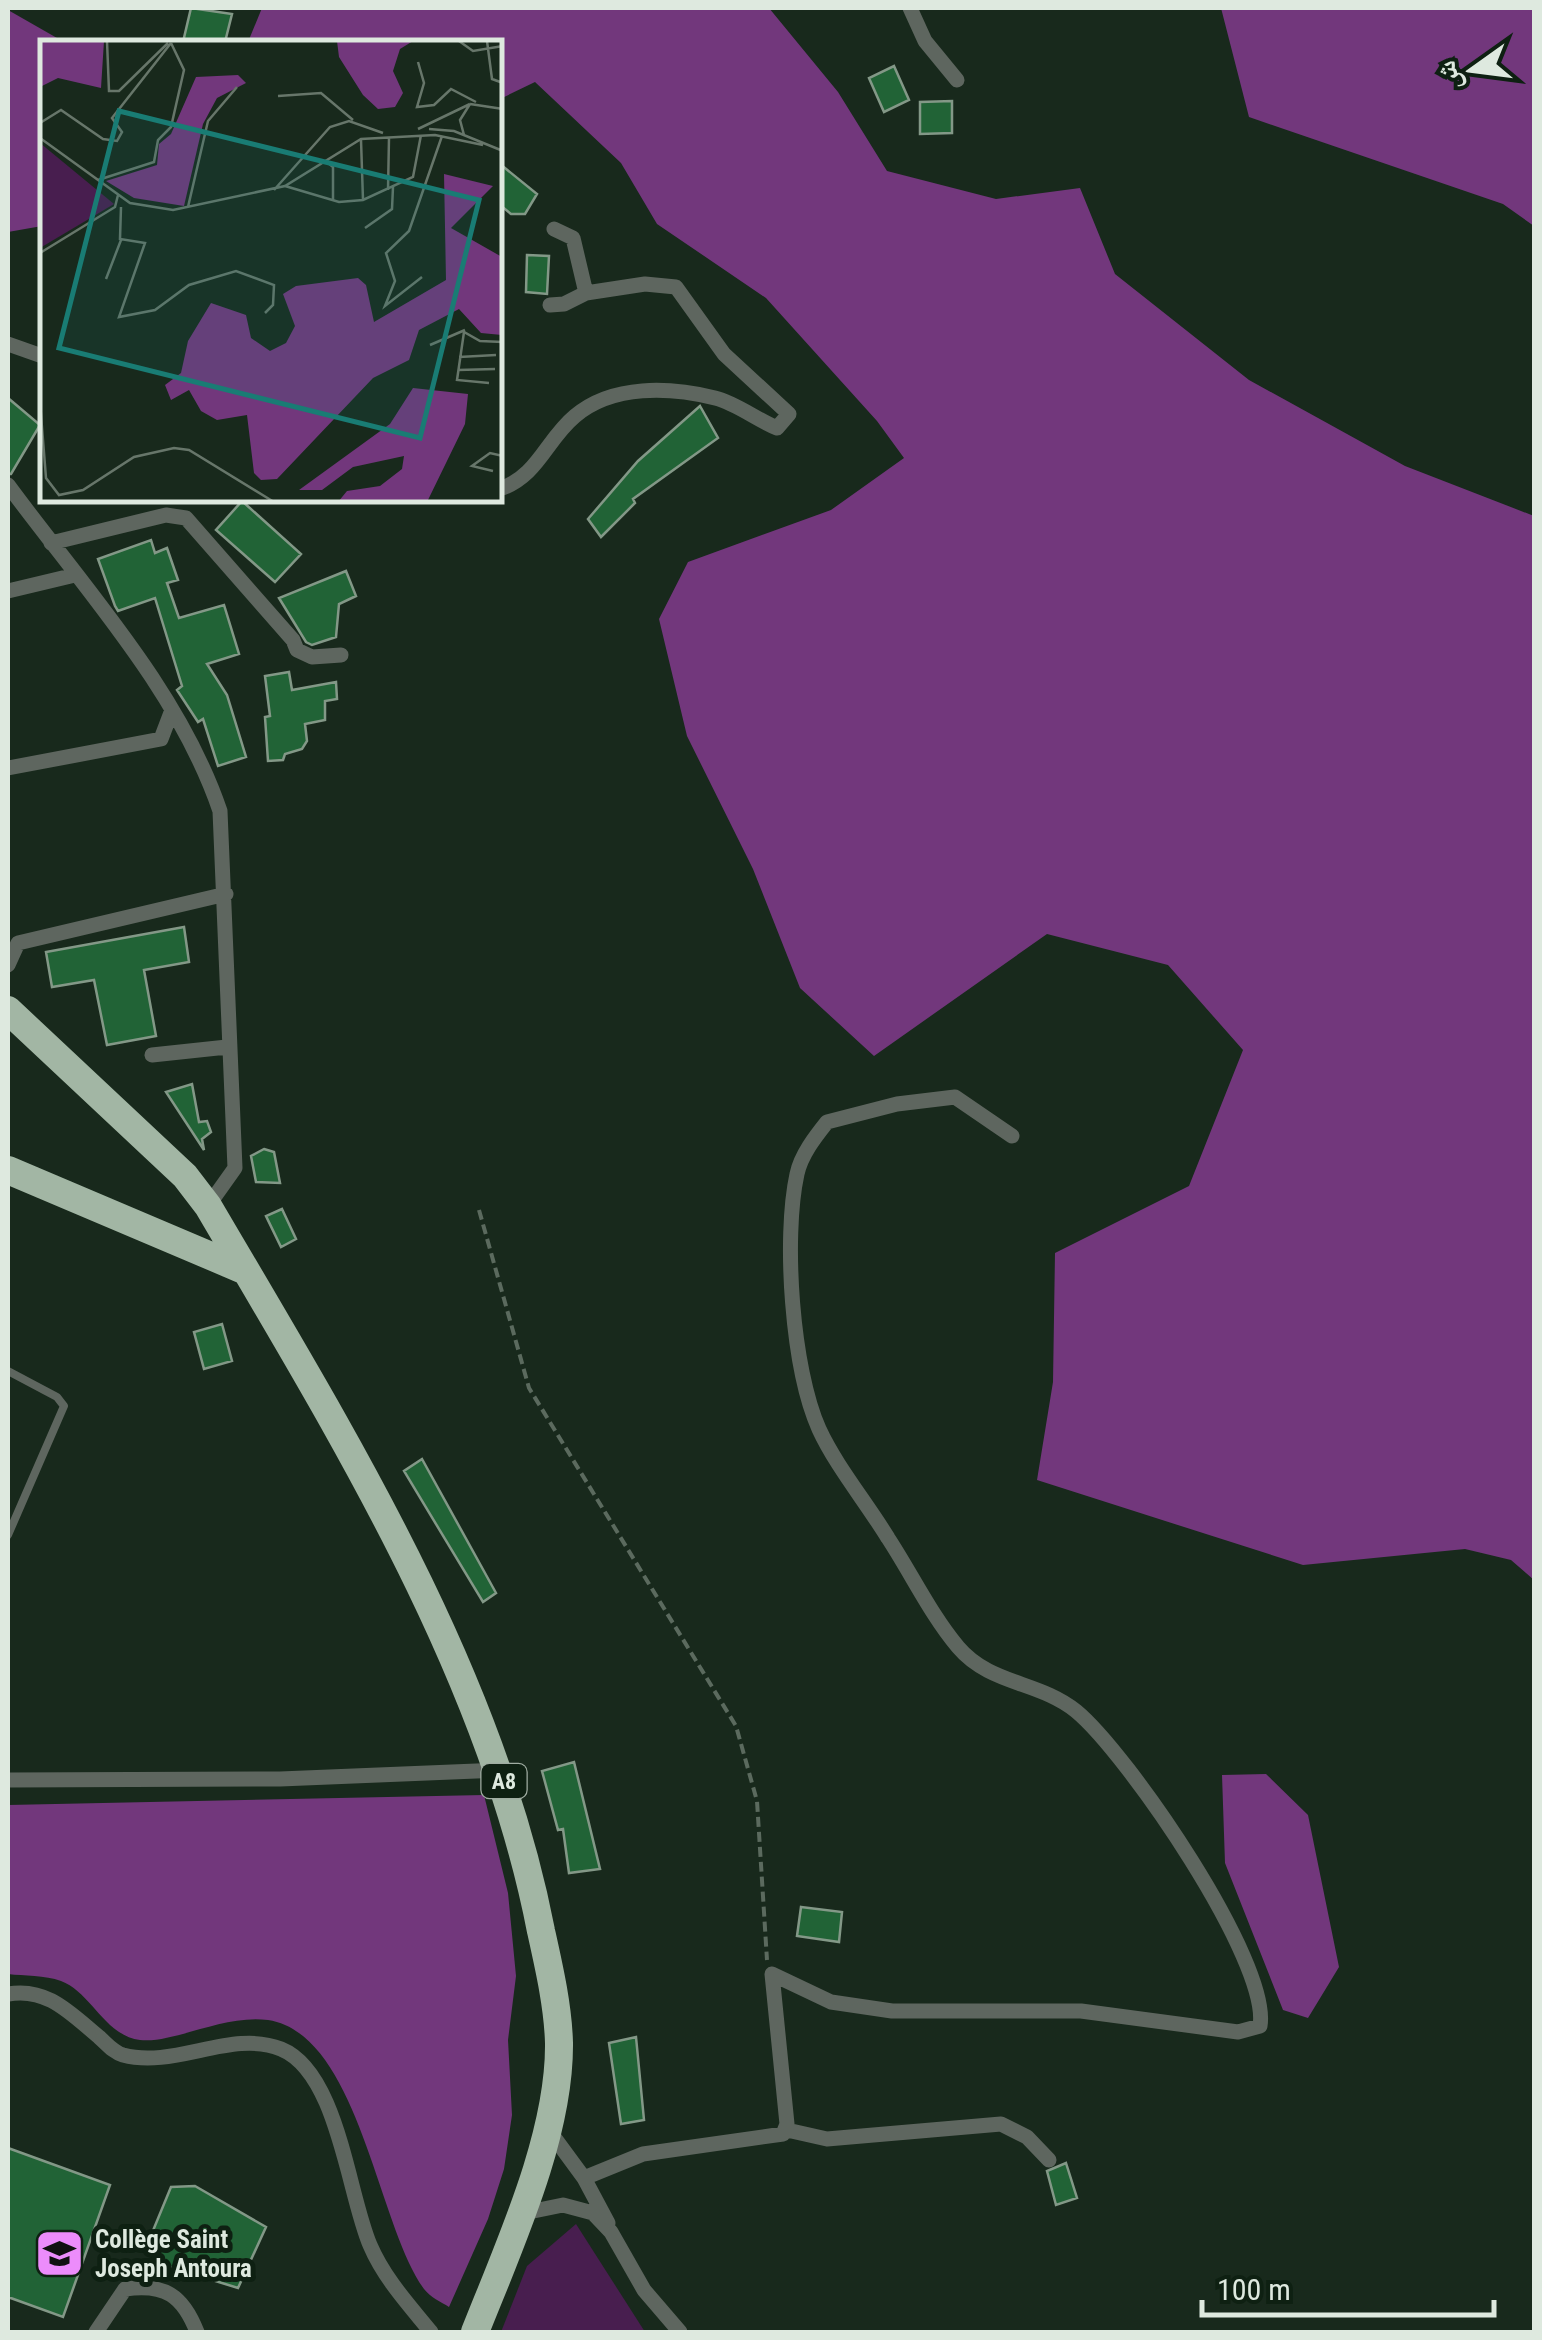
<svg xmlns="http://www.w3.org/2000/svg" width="1542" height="2340" viewBox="0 0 1542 2340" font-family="'Roboto Condensed','Noto Naskh Arabic',sans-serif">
<rect width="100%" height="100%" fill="#18291c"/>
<path fill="#481e4f" d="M576 2224 645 2332H501L527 2266Z"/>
<path fill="#72377c" d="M262 8H769L838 92 887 171 996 199 1080 188 1115 274 1249 380 1405 466 1534 516V1580L1511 1560 1465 1549 1303 1565 1037 1480 1053 1382 1055 1253 1189 1186 1243 1050 1168 965 1047 934 874 1056 800 988 753 869 687 736 659 619 688 562 831 510 904 458 877 421 766 298 657 224 621 163 535 82 500 99V42H248Z
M1221 8H1534V226L1503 204 1249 117Z
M8 10 64 42H42V226L8 232Z
M1266 1774 1308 1815 1339 1967 1308 2018 1283 2010 1225 1863 1222 1775Z
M484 1795 508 1893 516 1976 508 2040 512 2115 504 2169 488 2219 449 2307C441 2302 430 2297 424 2289 377 2224 359 2034 268 2020 223 2014 173 2044 140 2040 105 2036 91 1992 61 1981 45 1975 24 1976 8 1974V1805Z"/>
<path fill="#216336" stroke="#839887" stroke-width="2.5" d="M191 8 232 14 225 42H183Z
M894 66 909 100 884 112 869 78Z
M952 101V133L920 134V102Z
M500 164 537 194 525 214H511L500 205Z
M527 255 549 256 547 294 526 292Z
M8 398 40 425 11 474H8Z
M700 406 718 438 633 499 635 503 601 537 588 519 638 461Z
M242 501 301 554 275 582 216 530Z
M151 540 155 553 167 548 178 580 167 583 179 618 224 605 239 654 207 664 227 695 246 757 218 766 203 719 198 722 177 690 182 686 155 598 118 611 115 606 98 559Z
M346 571 356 596 339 604 336 637 312 645 306 642 279 598Z
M289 672 292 690 336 682 337 699 325 701V720L305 724 307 741 302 749 285 754 283 760 268 761 265 717 270 716 265 676Z
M184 927 189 962 144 970 156 1036 107 1045 94 980 52 987 46 952Z
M192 1084 199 1122 207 1121 211 1132 202 1139 204 1150 166 1092Z
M264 1149 274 1152 280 1183 256 1182 251 1156Z
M282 1209 296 1239 281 1247 266 1216Z
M222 1324 232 1361 204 1369 194 1332Z
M422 1459 496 1593 483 1602 404 1471Z
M574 1762 600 1869 569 1873 563 1829 558 1830 542 1771Z
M801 1907 842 1912 839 1942 797 1936Z
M636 2037 644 2120 621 2124 609 2043Z
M8 2148 110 2185 63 2317 8 2297Z
M1066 2163 1077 2198 1056 2205 1047 2171Z
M195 2186 266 2227 238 2288 167 2266 145 2250 171 2187Z"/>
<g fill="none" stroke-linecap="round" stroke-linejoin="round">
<path stroke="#5b6a5e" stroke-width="4" stroke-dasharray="10 5" stroke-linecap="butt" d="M479 1210 529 1388 736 1726 757 1801 767 1960"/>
<path stroke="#5e665f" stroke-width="8" d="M8 1371 57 1397 64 1406 8 1535"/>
<path stroke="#5e665f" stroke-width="15" d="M910 8 925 41 957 80
M550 305 564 304 586 293
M8 344 42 356
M8 485C83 587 179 690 220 811L235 1168 208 1206
M500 489C538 476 546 440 575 416 613 384 670 387 715 398 736 403 757 420 777 428L789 414 724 354 676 287 645 284 586 293 573 238 554 229
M51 543 166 515 186 518 293 640 297 650 312 657 341 655
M8 591 75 575
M8 768 161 739 172 710
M8 965 18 943 226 894
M152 1055 227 1047
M8 1780 280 1779 501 1770
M8 1994C47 1987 70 2013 99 2037 107 2044 113 2052 123 2055 175 2069 232 2029 281 2049 338 2072 348 2194 370 2245 384 2278 409 2305 431 2332
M548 2129 584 2178 608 2223
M787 2130 827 2139 1001 2124 1027 2137 1049 2160
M584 2178 643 2154 783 2134 787 2124 772 1974 831 2002 892 2011H1081L1238 2032 1260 2026C1271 1962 1127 1753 1076 1711 1039 1681 990 1685 958 1647 931 1615 911 1573 888 1538 866 1502 836 1466 819 1429 792 1369 783 1238 797 1174 801 1155 815 1137 827 1122L897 1104 955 1097 1012 1136
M519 2214 563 2205 593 2213 611 2232 644 2290 680 2332
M96 2332 125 2289C165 2283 183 2296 197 2332"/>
<path stroke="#a2b6a4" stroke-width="28" d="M8 1010 185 1176 208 1206C340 1431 491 1672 541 1931 549 1967 558 2006 559 2043 560 2136 509 2246 475 2332
M8 1170 246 1271"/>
</g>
<defs>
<symbol id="school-square" viewBox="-11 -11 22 22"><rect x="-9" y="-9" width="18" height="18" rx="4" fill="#ec8cfb" stroke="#0e2012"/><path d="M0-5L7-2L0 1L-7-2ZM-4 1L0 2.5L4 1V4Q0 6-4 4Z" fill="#111"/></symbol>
</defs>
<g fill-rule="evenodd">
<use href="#school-square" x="32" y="2226" width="55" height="55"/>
</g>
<g text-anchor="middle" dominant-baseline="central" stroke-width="10" stroke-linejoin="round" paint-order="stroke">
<rect fill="#0e2012" stroke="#a0ada2" stroke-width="2.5" x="481.5" y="1764" width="45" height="34" rx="8"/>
<g font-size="22" font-weight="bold" fill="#dee9df">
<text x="504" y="1781">A8</text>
</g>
<g font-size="25" font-weight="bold" fill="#dee9df" stroke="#0e2012" text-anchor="start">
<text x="95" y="2239">Collège Saint<tspan x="95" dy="29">Joseph Antoura</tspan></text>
</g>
</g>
<g transform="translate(40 40)">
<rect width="462" height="462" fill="#18291c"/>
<path d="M0 103 74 164 0 208Z" fill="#481e4f"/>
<path d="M0 1H64L61 48 18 38 0 47ZM297 1H373L360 9 353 31 363 53 355 67 338 69 323 55 299 17ZM198 35 206 43 177 58 163 84 144 166 94 158 66 141 117 125 119 104 131 94 156 37ZM404 134 453 146 411 188 462 217V295L441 293 419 269 379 290 369 320 333 338 237 439 221 440 214 433 207 375 177 380 161 371 149 350 131 360 125 345 141 333 148 301 171 263 206 275 211 298 230 311 246 303 255 286 243 254 256 246 318 238 326 245 334 282 406 240ZM373 348 428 354 425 384 387 462H298L307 451 340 446 362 429 364 416 313 427 282 450H259L350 384Z" fill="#72377c"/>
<path fill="none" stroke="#67766a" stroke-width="2.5" d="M67 1 69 51H79L128 3M419 1 433 11 463 6M447 1 452 39 463 43M378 22 384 43 377 67 394 65 411 49 436 62M238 56 281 53 313 80M430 64 463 69M0 83 21 70 63 99 77 101 82 92 72 78 131 3M378 89 430 64M389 89 414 91 463 111M424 95 420 80 430 64M0 98 90 163 133 170 245 146 321 99 395 95 443 105M321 100 323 160M287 122 293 127V161M58 140 114 122 118 100 131 87 144 30 131 3M245 146 299 162 323 160 373 137 381 95M234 150 290 87 309 81 343 93M348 150 349 98M81 167 80 199 105 203 79 277 115 270 149 245 196 231 234 245 233 265 225 273M148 167 168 81 197 47M325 188 352 169 353 147M0 213 75 167 78 155M382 237 345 266 355 241 346 213 369 191 402 96M66 239 81 200M390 305 425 290M419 317 456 315M418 330 455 329M449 343 417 340 424 292 440 301 463 302M0 362 6 438 19 455 43 450 94 417 134 408 149 410 234 462M453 431 432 426 450 413 463 416"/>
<path fill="#197c74" fill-opacity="0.15" stroke="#197c74" stroke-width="5" d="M79 71 439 160 380 398 19 308Z"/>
<rect width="462" height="462" fill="none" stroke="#dee9df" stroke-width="5"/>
</g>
<rect width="1542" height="2340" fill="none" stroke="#dee9df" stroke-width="20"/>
<g transform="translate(1472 70) rotate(256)" stroke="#0e2012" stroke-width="8" paint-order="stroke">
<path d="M0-8L18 38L0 25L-18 38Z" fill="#dee9df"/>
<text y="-15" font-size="28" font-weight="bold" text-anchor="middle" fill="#dee9df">ش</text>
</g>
<path d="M1202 2300v15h292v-15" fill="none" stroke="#dee9df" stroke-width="5"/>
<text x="1217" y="2300" font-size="30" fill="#dee9df" stroke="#0e2012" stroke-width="8" paint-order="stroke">100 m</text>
</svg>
